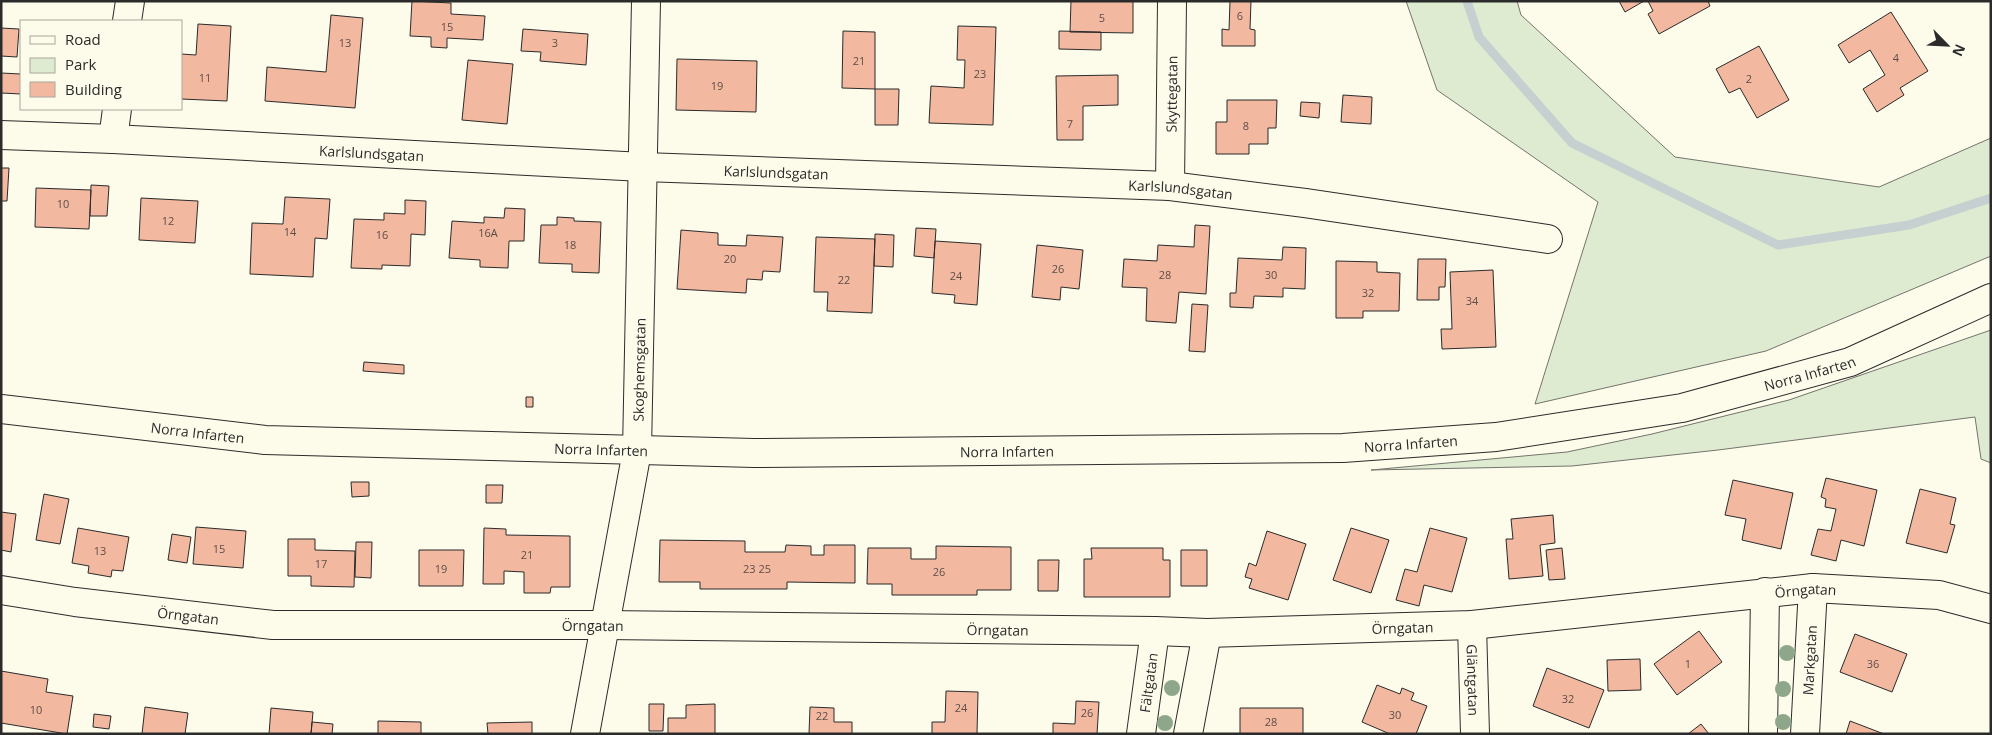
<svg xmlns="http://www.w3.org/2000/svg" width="1992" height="735" viewBox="0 0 1992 735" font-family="'Open Sans',sans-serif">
<rect width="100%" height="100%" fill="#fdfbea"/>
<path fill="#deebd1" stroke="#74746e" d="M1406 1H1517L1521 15 1675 157 1879 187 1991 138V256L1766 351 1535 404 1598 202 1437 90Z
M1991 330V463L1981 459 1975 417 1718 450 1572 466 1371 470 1567 452 1652 434 1789 400Z"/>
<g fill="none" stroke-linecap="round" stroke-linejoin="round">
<path stroke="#c7d0d0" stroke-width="9" d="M1467 1 1479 37 1572 143 1778 245 1909 225 1991 198"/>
</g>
<path fill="#f2b8a0" stroke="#2b2b2b" d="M412 1 451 3V14L485 16 483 40 447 38V48L431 47V37L410 36Z
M1071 1H1133V33L1070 32Z
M1230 1H1251L1250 29 1255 30V46H1222V29L1229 30Z
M1619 1H1644L1625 12Z
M1648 1H1708L1710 6 1659 34 1648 14 1653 11Z
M1891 12 1928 71 1900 88 1904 95 1877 112 1863 89 1885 75 1870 50 1849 63 1838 45Z
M331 15 363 18 355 108 265 101 267 67 326 72Z
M198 24 231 26 227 101 181 99V54L196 55Z
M958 26 996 27 993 125 929 123 931 86 964 88 965 60H957Z
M1 28 19 29 17 57 1 56Z
M523 29 588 34 586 65 540 61 541 52 521 51Z
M843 31 875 32V89L842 88Z
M1059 31 1101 32V50L1059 49Z
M1759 46 1789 100 1757 118 1740 88 1729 93 1716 69Z
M677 59 757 61 756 112 676 110Z
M468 60 513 64 507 124 462 120Z
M1 73 21 74V94L1 93Z
M1118 75V105L1083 106V140H1057L1056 76Z
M875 89H899L898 125H875Z
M1343 95 1372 97 1371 124 1341 122Z
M1227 100H1277L1276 128H1268V144H1249V154H1216V122H1227Z
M1301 102 1320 103 1319 118 1300 116Z
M1 168H9L7 201H1Z
M91 185 109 186 107 216H90Z
M36 188 91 190 89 229 35 227Z
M285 197 330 199 327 239 315 238 313 277 250 274 252 223 283 224Z
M141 198 198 201 195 243 139 240Z
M405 200 426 201 425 235 411 234 410 266 382 265V269L351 268 354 219 384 220V213L405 214Z
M505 208 525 209 524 241H509L508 268 480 267V260L449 258 452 221 484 223V217L504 218Z
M557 217 574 218V221L601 222 599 273 572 272V264L539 263 541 225H557Z
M1195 225 1210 226 1206 294 1179 292 1176 323 1146 321 1147 288 1122 287 1124 259 1157 261 1158 245 1194 247Z
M916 228 936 229 934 258 914 256Z
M681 230 718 233V245L746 246 747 235 783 237 780 272 763 271 762 280 747 279 746 293 677 289Z
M875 234 894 235 893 267 874 266Z
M816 237 875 239 872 313 827 311 828 292H814Z
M935 241 981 244 977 305 954 303 955 295 932 293Z
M1037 245 1083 250 1079 289 1061 287 1060 300 1032 297Z
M1283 247 1306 248 1305 289 1283 288V297L1254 296 1253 308 1230 307V293H1236L1238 258 1282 260Z
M1418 259H1446L1445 287H1439V300H1417Z
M1336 261 1377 262V272L1400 273 1399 311H1363V318H1336Z
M1493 270 1496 347 1442 349 1441 329H1452L1450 272Z
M1192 304 1208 305 1205 352 1189 351Z
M364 362 404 365V374L363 371Z
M526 397H533V407H526Z
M1826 478 1877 490 1864 546 1841 540 1836 561 1811 555 1818 529 1831 531 1836 509 1825 507 1826 499 1821 497Z
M1733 480 1793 493 1781 549 1742 540 1746 519 1725 515Z
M351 482H369V496L352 497Z
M486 485H503L502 503H486Z
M1920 489 1956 498 1950 524 1955 525 1947 553 1906 543Z
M44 494 69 499 60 544 36 540Z
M1 512 16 514 11 552 1 550Z
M1553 515 1555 543 1540 545 1543 576 1509 579 1506 539H1513L1511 519Z
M196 527 246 531 243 568 193 564Z
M78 528 129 537 123 571 112 570 111 577 88 573 89 566 72 563Z
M484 528 506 529V535L570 536V587H551L550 593H524V572L504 571V584H483Z
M1351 528 1389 540 1371 593 1333 580Z
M1430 528 1467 538 1452 592 1424 585 1419 606 1396 600 1405 569 1417 572Z
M1267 531 1306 544 1288 600 1249 588 1252 579 1245 577 1249 563 1256 566Z
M172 534 191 537 187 563 168 560Z
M288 539H315V550L355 551 354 587 311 586V576H288Z
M660 540 745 541V552H785L786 545 811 546V555H824V545H855V583L787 582V589H700V582H659Z
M356 542H372L371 578 355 577Z
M936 546 1011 547V590H977V595H892V584H867L868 548H911V559H936Z
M1091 548H1163V560H1170V597H1084V559H1092Z
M1562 548 1565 579 1549 580 1546 550Z
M419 550H464L463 586H419Z
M1181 550H1207V586H1181Z
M1038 560H1059L1058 591H1038Z
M1699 631 1722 662 1677 695 1654 664Z
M1855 634 1907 654 1892 692 1840 672Z
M1640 659 1641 690 1608 691 1607 660Z
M1547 668 1604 690 1589 728 1533 706Z
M1 671 48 679 46 692 73 696 67 734 1 723Z
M1377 685 1400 694 1402 688 1414 693 1411 700 1427 706 1416 734H1390L1362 722Z
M946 691 978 692 977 734H932V722H945Z
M1076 701 1099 702 1097 734H1053V723L1075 724Z
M649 704H664L663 731H649Z
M715 704V734H668V718H686V705Z
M145 707 188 713 185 734H142Z
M810 707 834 708V722H852V734H809Z
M271 708 313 712 311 734H269Z
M1240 708H1303V734H1240Z
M94 714 111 716 109 729 93 727Z
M378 721 421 722V734H378Z
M1850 721 1884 734H1846Z
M312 722 333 724 332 734H311Z
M532 722V734H488L487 723Z
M1701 724 1709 734H1688Z"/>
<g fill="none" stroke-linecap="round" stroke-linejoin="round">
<defs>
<g id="minor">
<path d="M127 21 130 1"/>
<path id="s1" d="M1 135 113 139 643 167 1170 186 1305 203 1548 239"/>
<path d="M113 139 117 109"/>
<path id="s2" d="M1170 186 1172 1"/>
<path id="s3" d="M1 409 265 440 754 453 1343 448 1496 437 1682 408 1850 362 1991 298"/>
<path id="s4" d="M1 590 75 602 273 625H604L1155 631 1207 633 1472 625 1813 588 1939 595 1991 609"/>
<path id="s5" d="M1472 625 1475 734"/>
<path id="s6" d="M585 734 637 451 646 1"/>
<path id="s7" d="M1141 734 1155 631"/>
<path d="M1188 734 1207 633"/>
<path d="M1763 734 1765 592"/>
<path id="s8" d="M1805 734 1813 588"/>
</g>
</defs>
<use href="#minor" stroke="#2b2b2b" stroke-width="30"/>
<use href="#minor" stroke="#fdfbea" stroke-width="28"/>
</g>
<g fill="#8ea78a">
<circle cx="1787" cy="653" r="8"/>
<circle cx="1172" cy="688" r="8"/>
<circle cx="1783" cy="689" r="8"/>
<circle cx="1783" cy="722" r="8"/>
<circle cx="1165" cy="723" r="8"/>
</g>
<g text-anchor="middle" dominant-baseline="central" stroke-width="4" stroke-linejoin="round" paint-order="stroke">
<g font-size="11" fill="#5d4e48">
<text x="1240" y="15">6</text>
<text x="1102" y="17">5</text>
<text x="447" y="26">15</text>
<text x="345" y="42">13</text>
<text x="555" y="42">3</text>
<text x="1896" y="57">4</text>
<text x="859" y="60">21</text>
<text x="980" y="73">23</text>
<text x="205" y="77">11</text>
<text x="1749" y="78">2</text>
<text x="717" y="85">19</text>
<text x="1070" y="123">7</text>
<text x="1246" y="125">8</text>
<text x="63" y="203">10</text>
<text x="168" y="220">12</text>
<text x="290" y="231">14</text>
<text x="488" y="232">16A</text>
<text x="382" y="234">16</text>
<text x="570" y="244">18</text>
<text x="730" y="258">20</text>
<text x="1058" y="268">26</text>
<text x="1165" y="274">28</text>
<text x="1271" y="274">30</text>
<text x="956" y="275">24</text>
<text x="844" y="279">22</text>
<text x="1368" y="292">32</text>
<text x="1472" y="300">34</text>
<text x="219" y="548">15</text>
<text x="100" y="550">13</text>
<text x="527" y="554">21</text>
<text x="321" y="563">17</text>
<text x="441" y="568">19</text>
<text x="757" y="568">23 25</text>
<text x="939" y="571">26</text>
<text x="1688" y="663">1</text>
<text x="1873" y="663">36</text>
<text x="1568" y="698">32</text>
<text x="961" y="707">24</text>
<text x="36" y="709">10</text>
<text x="1087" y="712">26</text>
<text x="1395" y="714">30</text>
<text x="822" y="715">22</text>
<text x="1271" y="721">28</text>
</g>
<g font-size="14" fill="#2b2b2b" stroke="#fdfbea">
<text stroke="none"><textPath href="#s2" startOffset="92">Skyttegatan</textPath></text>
<text stroke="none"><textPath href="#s1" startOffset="371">Karlslundsgatan</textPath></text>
<text stroke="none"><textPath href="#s1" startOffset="776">Karlslundsgatan</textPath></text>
<text stroke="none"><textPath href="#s1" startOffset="1181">Karlslundsgatan</textPath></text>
<text stroke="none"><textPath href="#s6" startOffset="369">Skoghemsgatan</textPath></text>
<text stroke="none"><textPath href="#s3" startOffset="1818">Norra Infarten</textPath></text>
<text stroke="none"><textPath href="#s3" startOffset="198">Norra Infarten</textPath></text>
<text stroke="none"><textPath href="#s3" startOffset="1412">Norra Infarten</textPath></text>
<text stroke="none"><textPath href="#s3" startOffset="602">Norra Infarten</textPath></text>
<text stroke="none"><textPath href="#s3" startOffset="1008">Norra Infarten</textPath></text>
<text stroke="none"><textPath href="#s4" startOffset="1809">Örngatan</textPath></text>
<text stroke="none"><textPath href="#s4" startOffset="189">Örngatan</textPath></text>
<text stroke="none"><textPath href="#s4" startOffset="594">Örngatan</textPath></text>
<text stroke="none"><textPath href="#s4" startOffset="1404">Örngatan</textPath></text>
<text stroke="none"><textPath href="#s4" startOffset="999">Örngatan</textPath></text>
<text stroke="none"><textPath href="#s8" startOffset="74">Markgatan</textPath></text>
<text stroke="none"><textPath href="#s5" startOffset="55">Gläntgatan</textPath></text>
<text stroke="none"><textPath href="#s7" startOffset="52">Fältgatan</textPath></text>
</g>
</g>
<rect width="1992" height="735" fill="none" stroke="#2b2b2b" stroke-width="5"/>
<rect x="20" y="20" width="162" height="90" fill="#fdfbea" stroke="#a9a89e"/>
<rect x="30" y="36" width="25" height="8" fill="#fdfbea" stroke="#a9a89e"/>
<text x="65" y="45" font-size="15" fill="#2b2b2b">Road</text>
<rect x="30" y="58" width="25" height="15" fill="#deebd1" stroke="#a9a89e"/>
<text x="65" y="70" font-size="15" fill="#2b2b2b">Park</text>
<rect x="30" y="82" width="25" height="15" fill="#f2b8a0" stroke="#a9a89e"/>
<text x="65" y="95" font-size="15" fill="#2b2b2b">Building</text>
<g transform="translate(1947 45) rotate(114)" stroke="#fdfbea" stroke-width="4" paint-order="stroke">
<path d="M0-4L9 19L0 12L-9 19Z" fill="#2b2b2b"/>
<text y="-8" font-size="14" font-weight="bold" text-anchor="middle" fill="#2b2b2b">N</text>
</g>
</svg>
